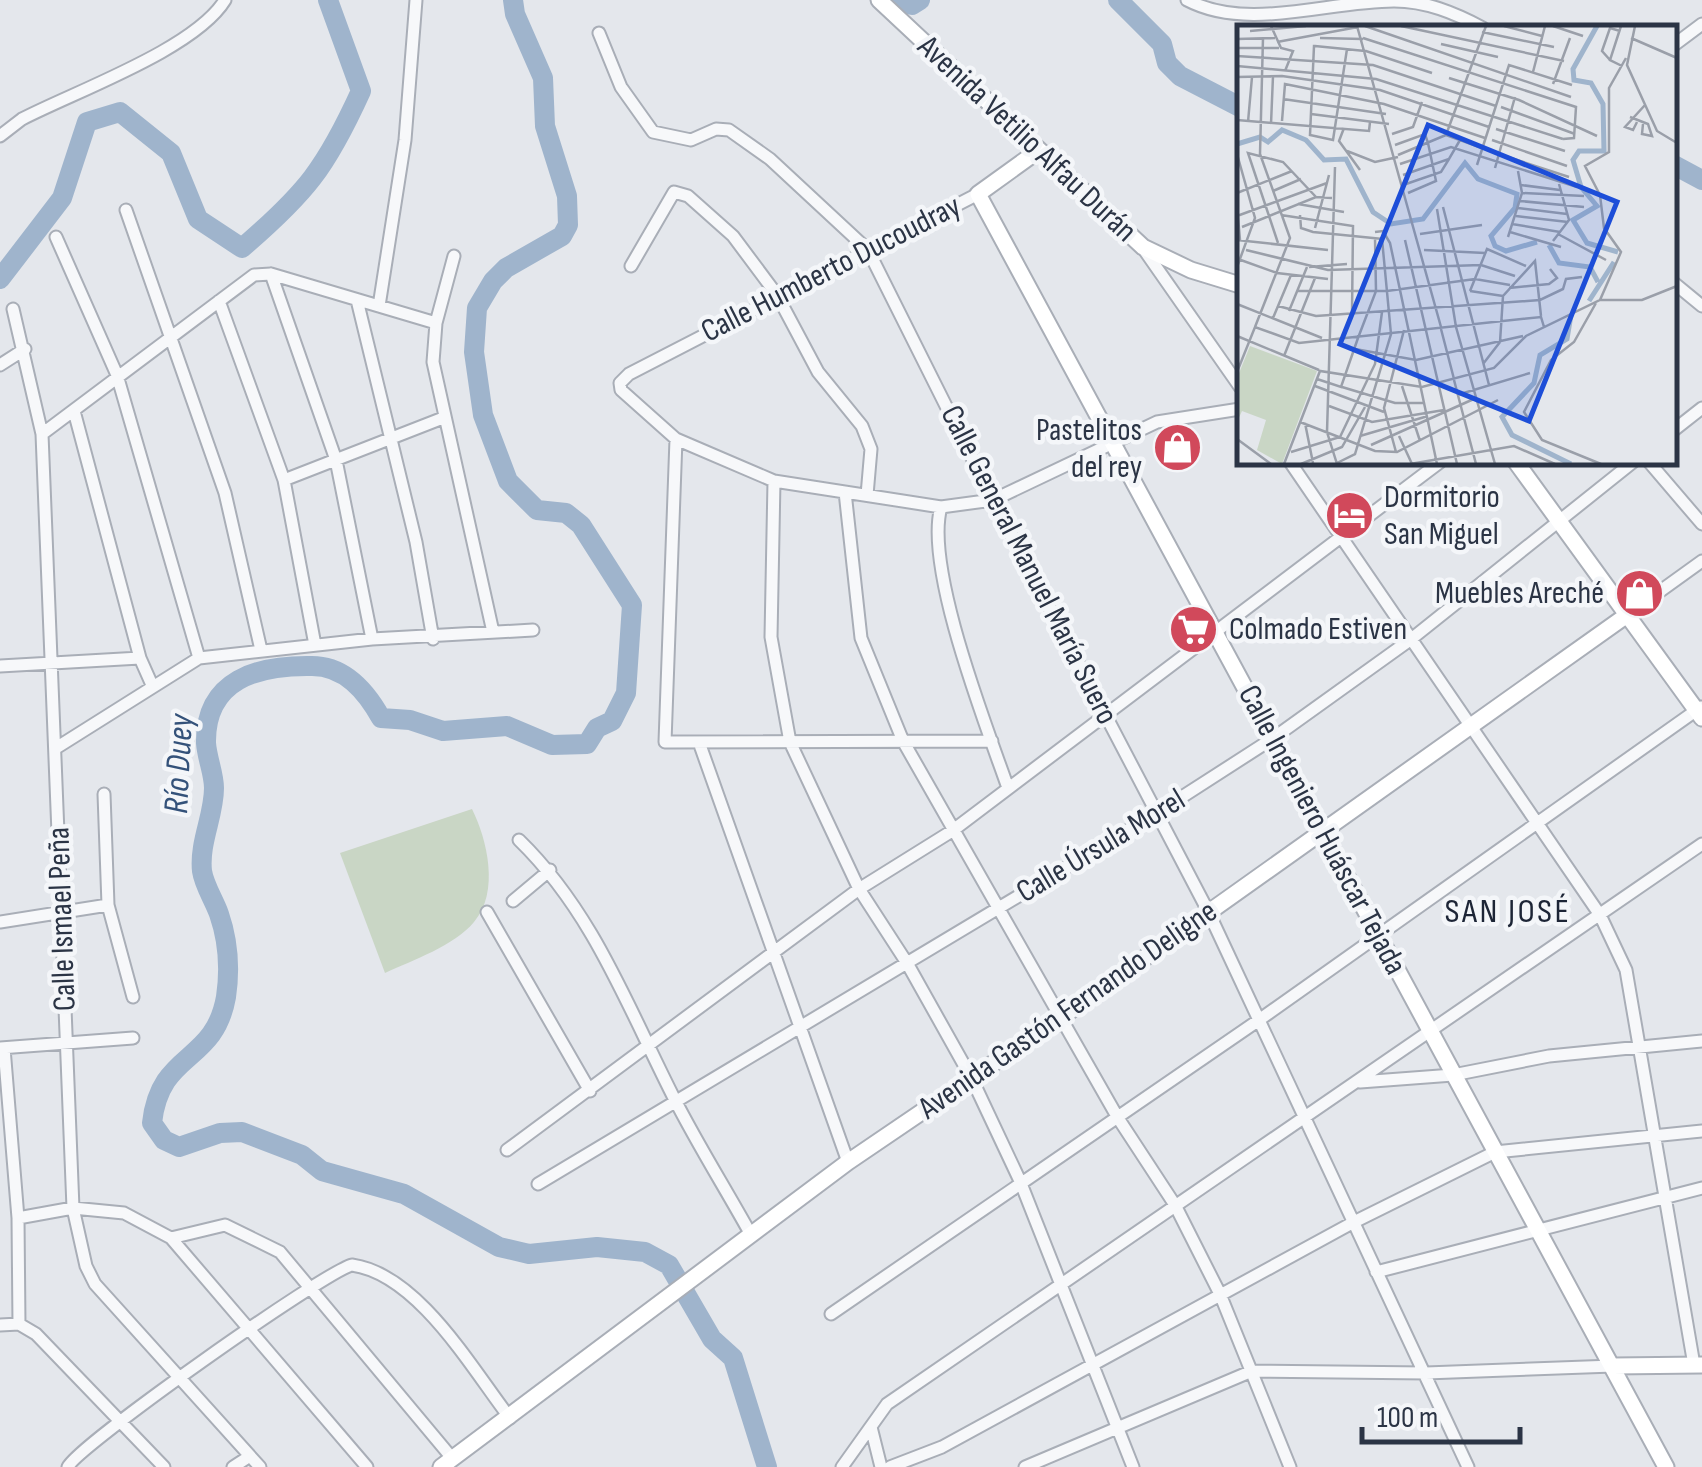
<svg xmlns="http://www.w3.org/2000/svg" width="1702" height="1467" viewBox="0 0 1702 1467" font-family="'Sofia Sans Condensed',sans-serif">
<rect width="100%" height="100%" fill="#e4e7ec"/>
<path fill="#c9d6c5" d="M472 809C487 839 500 892 474 922 454 946 413 960 385 973L340 853Z"/>
<g fill="none" stroke-linecap="round" stroke-linejoin="round">
<path stroke="#9fb4cc" stroke-width="20" d="M513 0 515 14 543 78 545 126 567 196 568 225 562 236 506 268 493 281 477 308 474 352 483 415 508 481 537 510 566 513 581 525 632 605 626 693 612 721 597 728 587 744 552 745 507 726 443 731 410 720 381 718C366 691 345 666 312 666 258 665 205 679 206 743 207 758 214 774 214 788 214 816 199 842 202 871 204 885 214 900 219 914 228 940 230 970 226 997 214 1065 160 1050 152 1123L164 1140 179 1147 220 1133 242 1132 302 1155 322 1171 404 1194 499 1247 529 1254 597 1247 645 1252 669 1265 712 1339 733 1358 767 1467
M881 0 912 5 920 0
M1118 0 1162 44 1167 63 1180 76 1240 107
M1674 165 1702 180
M0 279 62 198 87 122 120 112 171 153 198 219 242 248C306 193 326 168 361 91L328 0"/>
<defs>
<path id="street" d="M1187 0C1248 32 1327 1 1394 1 1426 1 1455 13 1483 28
M599 33 621 87 653 132 691 140 716 129 729 130 770 159 868 250 993 500 1208 911 1468 1467
M1674 45 1702 24
M0 136 22 119C76 91 195 49 225 0
M978 194 629 374 620 383 621 390 676 439 774 481 941 507 993 500 1157 422 1240 409
M126 210 225 493 261 650
M56 237 117 375 199 658
M1145 251 1240 387
M454 256 436 323 433 362 493 632
M631 266 674 192 688 196 733 236 777 295 818 372 862 426 871 449 867 495
M271 274 336 460 372 639
M1674 283 1702 306
M357 300 416 542 433 639
M219 301 284 480 315 645
M379 306 405 140 416 0
M13 309 42 434 73 1208 86 1266 95 1284 260 1467
M0 365 25 349
M74 411 140 658 152 685
M1674 430 1702 408
M42 434 254 275 271 274 436 323
M676 439 665 742 992 741
M1290 462 1600 915 1626 970 1694 1365
M1649 462 1702 524
M284 480 443 418
M774 481 771 637 790 742 859 889 907 963 972 1079 1020 1181 1133 1467
M845 492 861 638 903 741 1118 1118 1175 1205 1220 1294 1290 1467
M941 507C924 567 986 725 1008 788
M1627 615 1702 561
M0 666 140 658
M700 745 848 1162
M56 748 199 658 372 639 533 630
M104 794 108 905 133 997
M519 840C594 913 628 1008 675 1100 698 1145 725 1188 750 1233
M513 901 550 870
M487 912 590 1091
M0 922 108 905
M0 1048 133 1038
M4 1048 18 1218 19 1324
M1360 1082 1453 1075 1549 1056 1702 1041
M507 1150 859 889 952 831 1440 462
M538 1184 1157 813 1272 739 1410 640 1633 462
M18 1218 73 1208 124 1213 171 1238 367 1467
M171 1238 225 1225 280 1252 452 1458
M1376 1272 1702 1188
M831 1314 1259 1020 1701 707
M0 1325 19 1324 36 1334 164 1467
M871 1427 881 1467
M68 1467C76 1447 324 1272 352 1265 418 1274 472 1369 510 1418
M233 1467 250 1456
M842 1467 887 1404 1702 844
M890 1467 942 1447 1354 1222 1495 1152 1702 1131
M1025 1467 1252 1371 1426 1373 1613 1366"/>
<path id="secondary" d="M879 0 1143 247 1191 270 1240 285
M1039 150 978 194 1666 1467
M1516 462 1702 718
M1613 1366 1702 1365
M441 1467 848 1162 1060 1018 1627 615"/>
</defs>
<use href="#street" stroke="#a9aeb7" stroke-width="15"/>
<use href="#secondary" stroke="#a9aeb7" stroke-width="19"/>
<use href="#street" stroke="#f7f8fa" stroke-width="11"/>
<use href="#secondary" stroke="#fff" stroke-width="15"/>
</g>
<defs>
<symbol id="shop-disc" viewBox="-11 -11 22 22"><circle r="9.5" fill="#d1495b" stroke="#f4f6f9"/><path d="M-5-2.5h2.3a2.7 3.5 0 0 1 5.4 0H5L5.5 6h-11ZM-1.5-2.5h3a1.5 2.3 0 0 0-3 0Z" fill="#fff"/></symbol>
<symbol id="hotel-disc" viewBox="-11 -11 22 22"><circle r="9.5" fill="#d1495b" stroke="#f4f6f9"/><path d="M-6-4.5h1.5V1H6V5H4.5V3h-9V5H-6ZM-4 0a1.8 1.8 0 1 1 3.6 0ZM.5 0V-2.5h3Q6-2.5 6 0Z" fill="#fff"/></symbol>
<symbol id="supermarket-disc" viewBox="-11 -11 22 22"><circle r="9.5" fill="#d1495b" stroke="#f4f6f9"/><path d="M-6-5.5h2.5l.6 2H6L4.5 2H-2.5L-4.4-4H-6ZM-1.5 3.2a1.3 1.3 0 1 0 .1 0ZM3 3.2a1.3 1.3 0 1 0 .1 0Z" fill="#fff"/></symbol>
</defs>
<g fill-rule="evenodd">
<use href="#shop-disc" x="1150" y="420" width="55" height="55"/>
<use href="#hotel-disc" x="1322" y="488" width="55" height="55"/>
<use href="#shop-disc" x="1612" y="566" width="55" height="55"/>
<use href="#supermarket-disc" x="1166" y="602" width="55" height="55"/>
</g>
<g text-anchor="middle" dominant-baseline="central" stroke-width="9" stroke-linejoin="round" paint-order="stroke">
<g font-size="32" fill="#2b3445" stroke="#f4f6f9">
<text transform="translate(1027 139) rotate(43)">Avenida Vetilio Alfau Durán</text>
<text transform="translate(831 269) rotate(-27)">Calle Humberto Ducoudray</text>
<text transform="translate(1029 565) rotate(63)">Calle General Manuel María Suero</text>
<text transform="translate(1322 830) rotate(62)">Calle Ingeniero Huáscar Tejada</text>
<text transform="translate(1101 846) rotate(-31)">Calle Úrsula Morel</text>
<text transform="translate(62 919) rotate(-92)">Calle Ismael Peña</text>
<text transform="translate(1068 1010) rotate(-35)">Avenida Gastón Fernando Deligne</text>
</g>
<g font-size="32" fill="#2b3445" stroke="#f4f6f9" text-anchor="end">
<text x="1142" y="430">Pastelitos<tspan x="1142" dy="37">del rey</tspan></text>
<text x="1384" y="497" text-anchor="start">Dormitorio<tspan x="1384" dy="37">San Miguel</tspan></text>
<text x="1604" y="593">Muebles Areché</text>
<text x="1229" y="629" text-anchor="start">Colmado Estiven</text>
</g>
<g font-size="35" font-style="italic" fill="#34527a" stroke="#f4f6f9">
<text transform="translate(179 764) rotate(-87)">Río Duey</text>
</g>
<g font-size="35" letter-spacing="2.5" fill="#1d2536" stroke="#f4f6f9">
<text x="1508" y="911">SAN JOSÉ</text>
</g>
</g>
<g transform="translate(1237 25)">
<rect width="440" height="440" fill="#e4e7ec"/>
<path d="M13 321 80 346 45 439 20 425 29 395 5 386 0 397V353Z" fill="#c9d6c5"/>
<path fill="none" stroke="#9fb4cc" stroke-width="5" d="M360 1 336 44 337 55 354 58 366 79 367 126H342L336 135 344 162 360 181 336 195 350 218 381 227M0 119 23 112 31 117 45 105 69 115 87 135 109 134 136 187 154 199 186 194 228 138 241 154 280 169 278 183 254 211 258 221 269 226 300 217M312 220 322 238 353 242 361 257M352 276 377 237M334 290 330 314 303 330 297 358 265 392 275 410 334 439"/>
<path fill="none" stroke="#9a9fa9" stroke-width="2.5" d="M34 1 44 23 56 26 48 46M120 1 204 302M128 1 334 72M164 1 327 36M267 1 305 11M316 1 346 11M384 1 373 35 385 41M398 1 390 40 420 106 440 118M13 6 69 1M245 7 317 22M83 13 126 14M126 13 339 82 337 113 326 114M394 13 440 33M0 14 38 13M40 17 121 2M204 19 261 32M0 23H42M110 24 96 115 73 110 77 21H78L128 26H129L195 48M0 31 136 40 259 81M373 35 365 26 373 3 383 6M0 41 139 54 326 114M296 47 308 1M0 52 45 51 143 65 252 102M212 53 282 75 360 111M316 59 333 13M46 74 149 89M264 82 338 109M74 89 152 99M393 92 411 99 415 111 405 109 406 99M0 95 132 106 133 97M45 96 48 59 147 79 248 113M11 97 15 52M400 97 396 105 388 102 408 80M34 99 36 51M107 103 102 116 123 145M259 104 328 126M155 109 176 102 185 77M209 110 245 123M255 115 330 141M158 120 188 109 191 118 199 156 171 168M110 126 138 137 161 132M0 129 18 193 0 242M262 129 332 152M161 130 209 110 249 1M163 139 214 122 340 162M240 140 272 40 335 60M98 142 90 407 100 439M258 143 278 72M166 150 212 134 223 115M169 159 204 147 212 134M284 160 323 165M36 166 64 154M0 168 55 146M285 168 347 171M283 176 347 182M61 179 107 187M0 180 3 215M206 182 252 360M281 183 330 189M200 184 219 302 258 439M44 190 116 201 115 289M63 190 64 203 76 207 146 214M0 191 90 158M279 191 331 197M275 199 323 207M5 202 79 172 95 173M78 203 92 150M138 207 146 206 153 218 200 439M273 207 324 222M183 209 245 200M321 209 369 235M271 212 285 168 281 146M0 215 91 225M168 215 220 439M316 216 332 195 322 159M41 218 11 128 46 137 79 172M9 225 91 245 244 240 278 251M187 225 248 228M1 234 40 248 91 254M72 242 110 239M272 263 312 259 320 253 313 244M60 266H150L238 254 273 260M233 266 250 224 289 241M233 266 266 271M363 275 384 227 367 203 363 170 348 141 372 127V63L389 33M359 278 337 317 314 335 287 387 305 415 364 439M0 279 85 313M41 281 79 291 303 275 326 264 329 254 345 252M52 286 70 242M36 293 54 250M18 302 53 213 23 129 26 13M204 304 217 354M0 311 82 345M121 313 139 266 138 213M118 324 179 335 286 311M47 331 78 253M246 339 263 317 266 271 298 236 304 291M0 347 18 302 62 318 304 292 307 302M80 354 104 362 121 313M217 355 239 439M78 361 147 387M165 361 183 416M105 362 158 378H188M220 370 293 348M92 381 135 397 207 385M63 397 138 426 160 427 261 375M68 398 76 438M123 411 191 391M162 411 175 439M0 414 34 439M134 420 239 373M54 427 103 412 138 339 145 287M159 427 147 383 167 305M100 438 118 429 154 309 145 214M47 439 83 346 185 362 257 343 289 311 363 275H405L440 261M64 439 105 422 128 382M173 439 277 421 318 439"/>
<path fill="#1d4ed8" fill-opacity="0.15" stroke="#1d4ed8" stroke-width="5" d="M191 100 380 177 292 396 103 319Z"/>
<rect width="440" height="440" fill="none" stroke="#2b3445" stroke-width="5"/>
</g>
<path d="M1362 1427v15h158v-15" fill="none" stroke="#2b3445" stroke-width="5"/>
<text x="1377" y="1427" font-size="30" fill="#2b3445" stroke="#f4f6f9" stroke-width="8" paint-order="stroke">100 m</text>
</svg>
